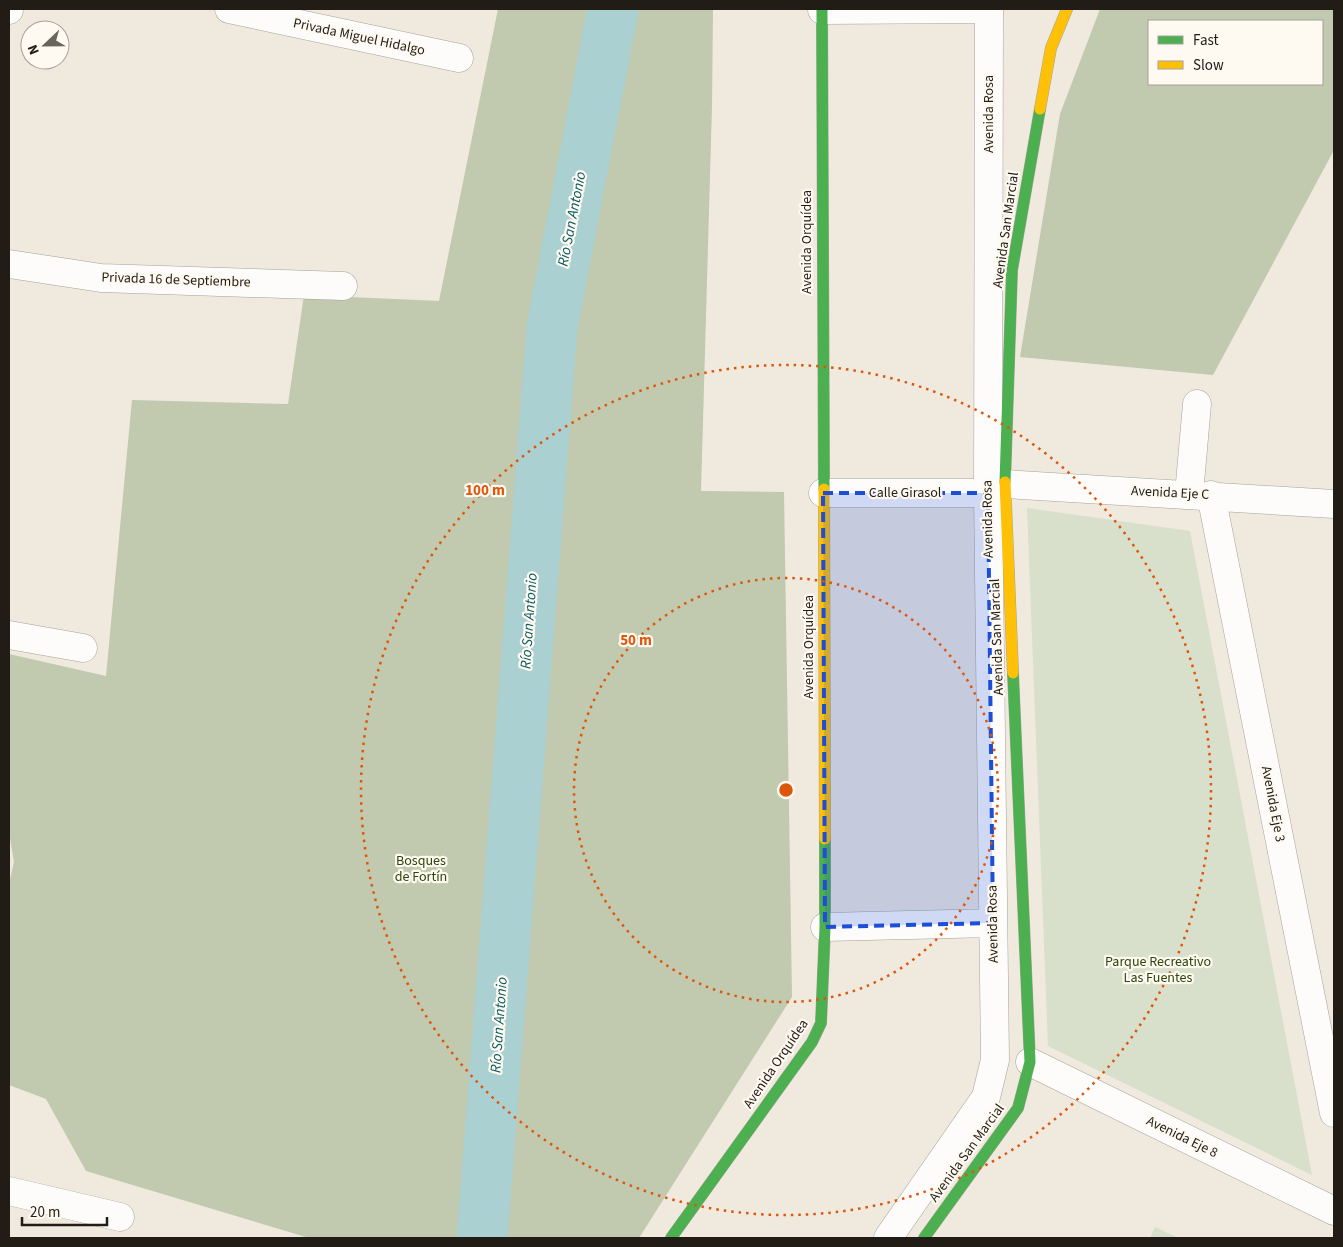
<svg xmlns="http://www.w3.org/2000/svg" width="1343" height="1247" viewBox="0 0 1343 1247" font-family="'Source Sans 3',sans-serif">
<rect width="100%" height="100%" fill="#efe9de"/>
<path fill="#d8dfca" d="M1027 508 1190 531 1312 1175 1048 1046Z
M1155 1227 1178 1238H1150Z"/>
<path fill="#c1c9af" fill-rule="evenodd" d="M498 9H713L712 106 701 491 784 492 792 997 639 1238H309L86 1171 46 1099 9 1085V884L14 862 9 832V654L106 676 132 400 288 404 304 295 439 301Z
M1100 9H1334V150L1213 375 1020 357 1060 114ZM1149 21H1322V84H1149Z"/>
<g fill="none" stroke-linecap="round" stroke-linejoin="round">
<path stroke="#abd0d1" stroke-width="51" d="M482 1238 552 327 613 9"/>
<defs>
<path id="street" d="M229 9 459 58
M9 10V9
M822 10 986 9
M9 264 101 278 343 286
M1005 484 1334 504
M823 493H988
M1189 494 1197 404
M1211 495 1334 1113
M9 635 83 648
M825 927 993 923
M1030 1062 1334 1211
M9 1191 120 1217
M888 1238 986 1097 995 1060 988 493 989 9"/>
<path id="fast" d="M822 9 824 489
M1005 482 1012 270 1040 109
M671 1238 812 1042 821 1023 825 927V839
M924 1238 1018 1108 1030 1062 1013 673"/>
<path id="slow" d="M1040 109 1051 48 1067 9
M1005 482 1013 673
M824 489 825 839"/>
</defs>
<use href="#street" stroke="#a7a29a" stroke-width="29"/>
<use href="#fast" stroke="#a7a29a" stroke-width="12"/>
<use href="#slow" stroke="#a7a29a" stroke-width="12"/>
<use href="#street" stroke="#fdfcfa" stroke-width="28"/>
<use href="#fast" stroke="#4caf50" stroke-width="11"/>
<use href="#slow" stroke="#ffc107" stroke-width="11"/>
</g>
<path fill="#1d4ed8" fill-opacity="0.2" stroke="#1d4ed8" stroke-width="4" stroke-dasharray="10 6" stroke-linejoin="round" d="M823 493H988L993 923 825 927Z"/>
<g fill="none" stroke="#de560c" stroke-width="2.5" stroke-dasharray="2.5 5">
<circle cx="786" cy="790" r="212"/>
<circle cx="786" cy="790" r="425"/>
</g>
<g text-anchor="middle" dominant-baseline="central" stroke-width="4.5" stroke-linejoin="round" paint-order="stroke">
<g font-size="14" fill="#211d16" stroke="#fef9f1">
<text transform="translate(359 37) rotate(12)">Privada Miguel Hidalgo</text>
<text transform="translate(989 114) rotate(-90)">Avenida Rosa</text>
<text transform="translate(1006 230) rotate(-82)">Avenida San Marcial</text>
<text transform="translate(807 242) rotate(-90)">Avenida Orquídea</text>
<text transform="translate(176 280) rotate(2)">Privada 16 de Septiembre</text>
<text x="905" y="493">Calle Girasol</text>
<text transform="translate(1170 493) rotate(3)">Avenida Eje C</text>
<text transform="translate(988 519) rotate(-91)">Avenida Rosa</text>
<text transform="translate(997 637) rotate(-92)">Avenida San Marcial</text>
<text transform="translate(809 647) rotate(-90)">Avenida Orquídea</text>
<text transform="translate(1273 804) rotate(79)">Avenida Eje 3</text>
<text transform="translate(993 924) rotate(-91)">Avenida Rosa</text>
<text transform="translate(776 1064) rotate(-56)">Avenida Orquídea</text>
<text transform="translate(1182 1137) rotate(26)">Avenida Eje 8</text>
<text transform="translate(967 1153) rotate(-54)">Avenida San Marcial</text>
</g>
<g font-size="14" fill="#2d460b" stroke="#fef9f1">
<text x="421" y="861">Bosques<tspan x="421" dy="16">de Fortín</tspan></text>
<text x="1158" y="962">Parque Recreativo<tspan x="1158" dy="16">Las Fuentes</tspan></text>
</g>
<g font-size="15" font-style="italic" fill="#085a61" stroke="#fef9f1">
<text transform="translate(572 219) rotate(-79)">Río San Antonio</text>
<text transform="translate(529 621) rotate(-86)">Río San Antonio</text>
<text transform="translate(499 1025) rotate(-86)">Río San Antonio</text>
</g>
</g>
<circle cx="786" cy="790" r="8" fill="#de560c" stroke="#fef9f1" stroke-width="2.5"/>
<g font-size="15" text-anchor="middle" font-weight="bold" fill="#de560c" stroke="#fef9f1" stroke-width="4.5" stroke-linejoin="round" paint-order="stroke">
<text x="485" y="495">100 m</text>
<text x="636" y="645">50 m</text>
</g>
<rect width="1343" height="1247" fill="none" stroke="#211d16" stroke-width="20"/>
<rect x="1148" y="20" width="175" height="65" fill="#fef9f1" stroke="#a6a199"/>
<rect x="1158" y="36" width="25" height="8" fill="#4caf50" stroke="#a6a199"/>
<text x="1193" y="45" font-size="15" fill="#211d16">Fast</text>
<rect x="1158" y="61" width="25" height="8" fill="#ffc107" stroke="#a6a199"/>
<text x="1193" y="70" font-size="15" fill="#211d16">Slow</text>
<g transform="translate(45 45) rotate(248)"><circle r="24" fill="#fef9f1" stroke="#a6a199"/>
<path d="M0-4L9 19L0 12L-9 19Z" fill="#69645c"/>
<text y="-8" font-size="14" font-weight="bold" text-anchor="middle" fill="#211d16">N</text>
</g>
<path d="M22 1217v8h85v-8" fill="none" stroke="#211d16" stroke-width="2.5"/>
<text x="30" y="1217" font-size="15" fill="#211d16" stroke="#fef9f1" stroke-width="4" paint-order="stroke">20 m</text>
</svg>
